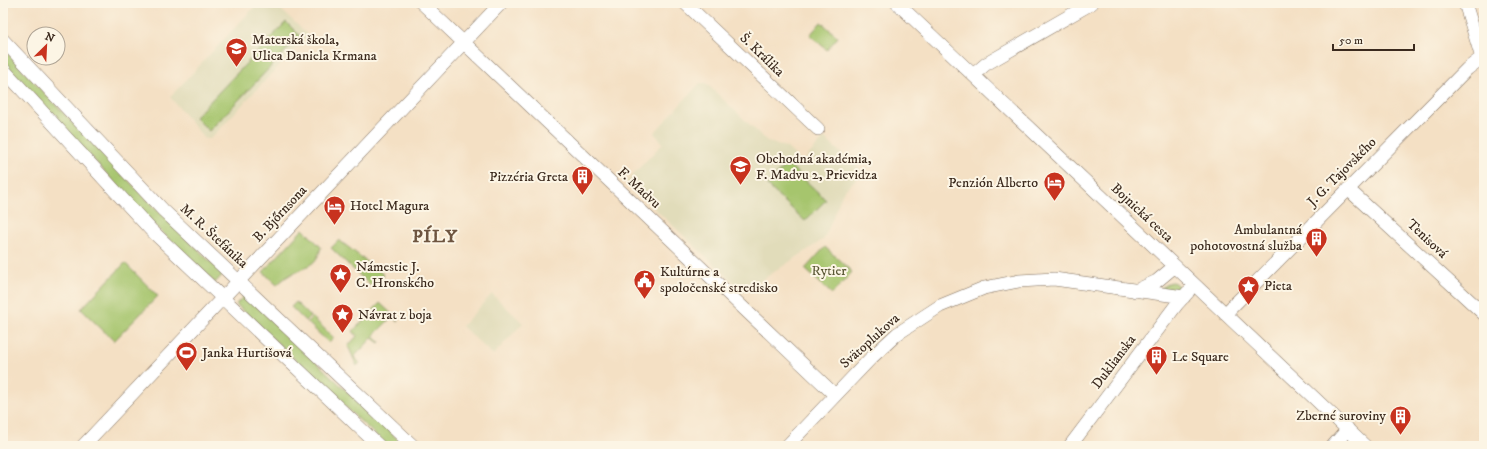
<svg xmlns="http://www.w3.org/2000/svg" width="1487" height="449" viewBox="0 0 1487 449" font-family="'IM FELL DW Pica',serif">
<rect width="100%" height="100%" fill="#fcf5e5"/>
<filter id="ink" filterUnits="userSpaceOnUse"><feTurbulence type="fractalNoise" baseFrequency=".025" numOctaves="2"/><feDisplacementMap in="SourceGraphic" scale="8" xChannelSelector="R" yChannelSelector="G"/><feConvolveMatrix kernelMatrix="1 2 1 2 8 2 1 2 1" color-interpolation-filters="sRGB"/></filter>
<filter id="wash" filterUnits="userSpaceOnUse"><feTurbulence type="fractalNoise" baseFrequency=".012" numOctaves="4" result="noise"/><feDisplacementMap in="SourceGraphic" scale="16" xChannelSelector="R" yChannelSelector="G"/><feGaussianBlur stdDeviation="0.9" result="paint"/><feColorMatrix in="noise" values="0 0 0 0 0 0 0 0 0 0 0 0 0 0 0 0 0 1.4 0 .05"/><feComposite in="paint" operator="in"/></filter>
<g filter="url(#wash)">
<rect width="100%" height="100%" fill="#f4e0c4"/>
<path fill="#e1dcba" d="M258 3H274L308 35 210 139 204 138 170 97Z
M700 83H706L768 142 786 147 802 162 824 138 863 172 843 192 824 239 744 292 626 182 663 143 654 133Z
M492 294 523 323 493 355 462 326Z"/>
<path fill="#a6c56d" stroke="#707846" d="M286 22 300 36 209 131 195 117Z
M821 22 838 37 827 50 810 35Z
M3 48C74 126 147 201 223 274L215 283 154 225 3 62Z
M787 163 826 200 805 221 767 185Z
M303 229 321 247C317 263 312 264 298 271 290 274 283 279 277 285L263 272Z
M339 240 384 275 373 288 331 248Z
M825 247 852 272 832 294 805 269Z
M125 263 158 296 114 341 81 309Z
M1172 282 1175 283 1179 287 1176 291 1159 290 1168 283Z
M245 295 405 446H387L236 304Z
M296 302 310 316 305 321 291 307Z
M380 303 399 321 398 322 392 317 373 336 380 342 379 343 372 338 354 357 360 363 357 366 348 346 357 336 353 331Z
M312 317 334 338 329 343 307 322Z"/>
</g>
<g filter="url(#ink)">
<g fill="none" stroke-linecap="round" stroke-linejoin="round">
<defs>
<path id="minor" d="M422 3 835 395
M685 3 818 129
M897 3 1365 446
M1465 3 1482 58 1484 60
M3 40 163 210 413 446
M3 69 151 230 379 446
M973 75 986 64 1092 3
M1348 189 1484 314
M1135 291 1157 281 1175 266
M1225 314 1467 69 1484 56
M83 446 501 3
M787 446 871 358 897 334 940 306 984 288 1019 281 1054 279 1184 297
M1070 446 1177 304 1188 292
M1333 446 1348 429"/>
</defs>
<use href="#minor" stroke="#7c6a58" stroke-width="14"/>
<use href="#minor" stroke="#fff" stroke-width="13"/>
</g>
</g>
<defs>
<symbol id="school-pin" viewBox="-11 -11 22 30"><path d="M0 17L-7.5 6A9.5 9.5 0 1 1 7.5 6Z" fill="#c8321e" stroke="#fcf5e5"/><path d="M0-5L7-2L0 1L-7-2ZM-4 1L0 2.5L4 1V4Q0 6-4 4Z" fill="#fff"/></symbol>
<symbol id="building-pin" viewBox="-11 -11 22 30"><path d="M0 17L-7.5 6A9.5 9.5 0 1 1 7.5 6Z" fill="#c8321e" stroke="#fcf5e5"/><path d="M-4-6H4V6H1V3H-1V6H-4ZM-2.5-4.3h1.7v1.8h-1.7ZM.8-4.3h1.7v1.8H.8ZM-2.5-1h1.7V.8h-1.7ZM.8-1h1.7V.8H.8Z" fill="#fff"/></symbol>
<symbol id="hotel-pin" viewBox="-11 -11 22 30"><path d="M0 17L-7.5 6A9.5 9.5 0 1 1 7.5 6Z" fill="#c8321e" stroke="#fcf5e5"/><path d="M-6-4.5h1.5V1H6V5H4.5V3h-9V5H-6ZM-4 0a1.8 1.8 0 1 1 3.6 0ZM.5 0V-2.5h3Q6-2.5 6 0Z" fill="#fff"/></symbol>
<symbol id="sight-pin" viewBox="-11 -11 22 30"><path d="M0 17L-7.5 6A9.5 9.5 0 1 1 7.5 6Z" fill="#c8321e" stroke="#fcf5e5"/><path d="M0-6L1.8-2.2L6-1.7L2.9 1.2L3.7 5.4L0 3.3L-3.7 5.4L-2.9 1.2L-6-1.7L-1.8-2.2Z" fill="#fff"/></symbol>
<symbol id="civic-pin" viewBox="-11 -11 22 30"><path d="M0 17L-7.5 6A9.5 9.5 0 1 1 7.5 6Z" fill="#c8321e" stroke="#fcf5e5"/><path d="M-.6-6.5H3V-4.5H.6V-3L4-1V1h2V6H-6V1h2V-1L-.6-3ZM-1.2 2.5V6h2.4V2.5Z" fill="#fff"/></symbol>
<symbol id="stadium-pin" viewBox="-11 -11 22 30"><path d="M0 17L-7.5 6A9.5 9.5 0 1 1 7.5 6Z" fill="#c8321e" stroke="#fcf5e5"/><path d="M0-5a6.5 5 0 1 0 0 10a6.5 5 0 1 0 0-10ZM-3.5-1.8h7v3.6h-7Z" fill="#fff"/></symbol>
</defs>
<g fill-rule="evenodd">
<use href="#school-pin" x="224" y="36" width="25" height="34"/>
<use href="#school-pin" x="728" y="154" width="25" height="34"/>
<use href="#building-pin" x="570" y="164" width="25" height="34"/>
<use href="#hotel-pin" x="1042" y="170" width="25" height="34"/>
<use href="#hotel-pin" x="322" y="194" width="25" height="34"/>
<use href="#building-pin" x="1304" y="226" width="25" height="34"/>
<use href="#sight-pin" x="328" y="262" width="25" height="34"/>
<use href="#civic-pin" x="632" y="268" width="25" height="34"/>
<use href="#sight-pin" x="1236" y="274" width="25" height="34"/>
<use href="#sight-pin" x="330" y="302" width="25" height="34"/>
<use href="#stadium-pin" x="174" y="340" width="25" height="34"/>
<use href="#building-pin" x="1144" y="344" width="25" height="34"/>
<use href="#building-pin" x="1388" y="404" width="25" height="34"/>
</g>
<g text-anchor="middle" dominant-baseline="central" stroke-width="4" stroke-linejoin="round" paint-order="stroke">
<g font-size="14" fill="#3b2a1e" stroke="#fcf5e5" text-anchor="start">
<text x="252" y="40">Materská škola,<tspan x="252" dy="16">Ulica Daniela Krmana</tspan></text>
<text x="756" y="159">Obchodná akadémia,<tspan x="756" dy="16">F. Madvu 2, Prievidza</tspan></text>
<text x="568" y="177" text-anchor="end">Pizzéria Greta</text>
<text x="1038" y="183" text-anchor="end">Penzión Alberto</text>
<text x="350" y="206">Hotel Magura</text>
<text x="1302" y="230" text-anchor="end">Ambulantná<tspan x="1302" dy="16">pohotovostná služba</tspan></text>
<text x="356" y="267">Námestie J.<tspan x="356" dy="16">C. Hronského</tspan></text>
<text x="660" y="272">Kultúrne a<tspan x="660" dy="16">spoločenské stredisko</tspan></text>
<text x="1264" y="286">Pieta</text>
<text x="358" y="315">Návrat z boja</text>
<text x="202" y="353">Janka Hurtišová</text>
<text x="1172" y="357">Le Square</text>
<text x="1386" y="416" text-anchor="end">Zberné suroviny</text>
</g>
<g font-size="14" fill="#3b2a1e" stroke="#fcf5e5">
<text transform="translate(762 55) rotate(44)">Š. Králika</text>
<text transform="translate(1342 172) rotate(-45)">J. G. Tajovského</text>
<text transform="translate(639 188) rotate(43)">F. Madvu</text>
<text transform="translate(1142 213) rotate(43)">Bojnická cesta</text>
<text transform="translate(280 214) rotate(-47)">B. Bjőrnsona</text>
<text transform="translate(214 236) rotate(43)">M. R. Štefánika</text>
<text transform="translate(1427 239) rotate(43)">Tenisová</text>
<text transform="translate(870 341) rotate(-42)">Svätoplukova</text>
<text transform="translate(1114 362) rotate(-53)">Duklianska</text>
</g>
<g font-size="14" fill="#5b5836" stroke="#fcf5e5">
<text x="829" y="271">Rytier</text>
</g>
<g font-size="18" font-weight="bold" letter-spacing="1" fill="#6e5540" stroke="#fcf5e5">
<text x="435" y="237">PÍLY</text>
</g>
</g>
<rect width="1487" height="449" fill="none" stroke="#fcf5e5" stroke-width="16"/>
<g transform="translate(46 46) rotate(24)"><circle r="19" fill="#fcf5e5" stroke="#afa495"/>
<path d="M0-3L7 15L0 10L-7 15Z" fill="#c8321e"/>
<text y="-6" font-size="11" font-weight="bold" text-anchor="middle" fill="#3b2a1e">N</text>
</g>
<path d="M1333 44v6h81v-6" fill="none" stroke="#3b2a1e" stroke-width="2"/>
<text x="1339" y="44" font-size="12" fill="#3b2a1e" stroke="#fcf5e5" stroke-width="3" paint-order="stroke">50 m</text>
</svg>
